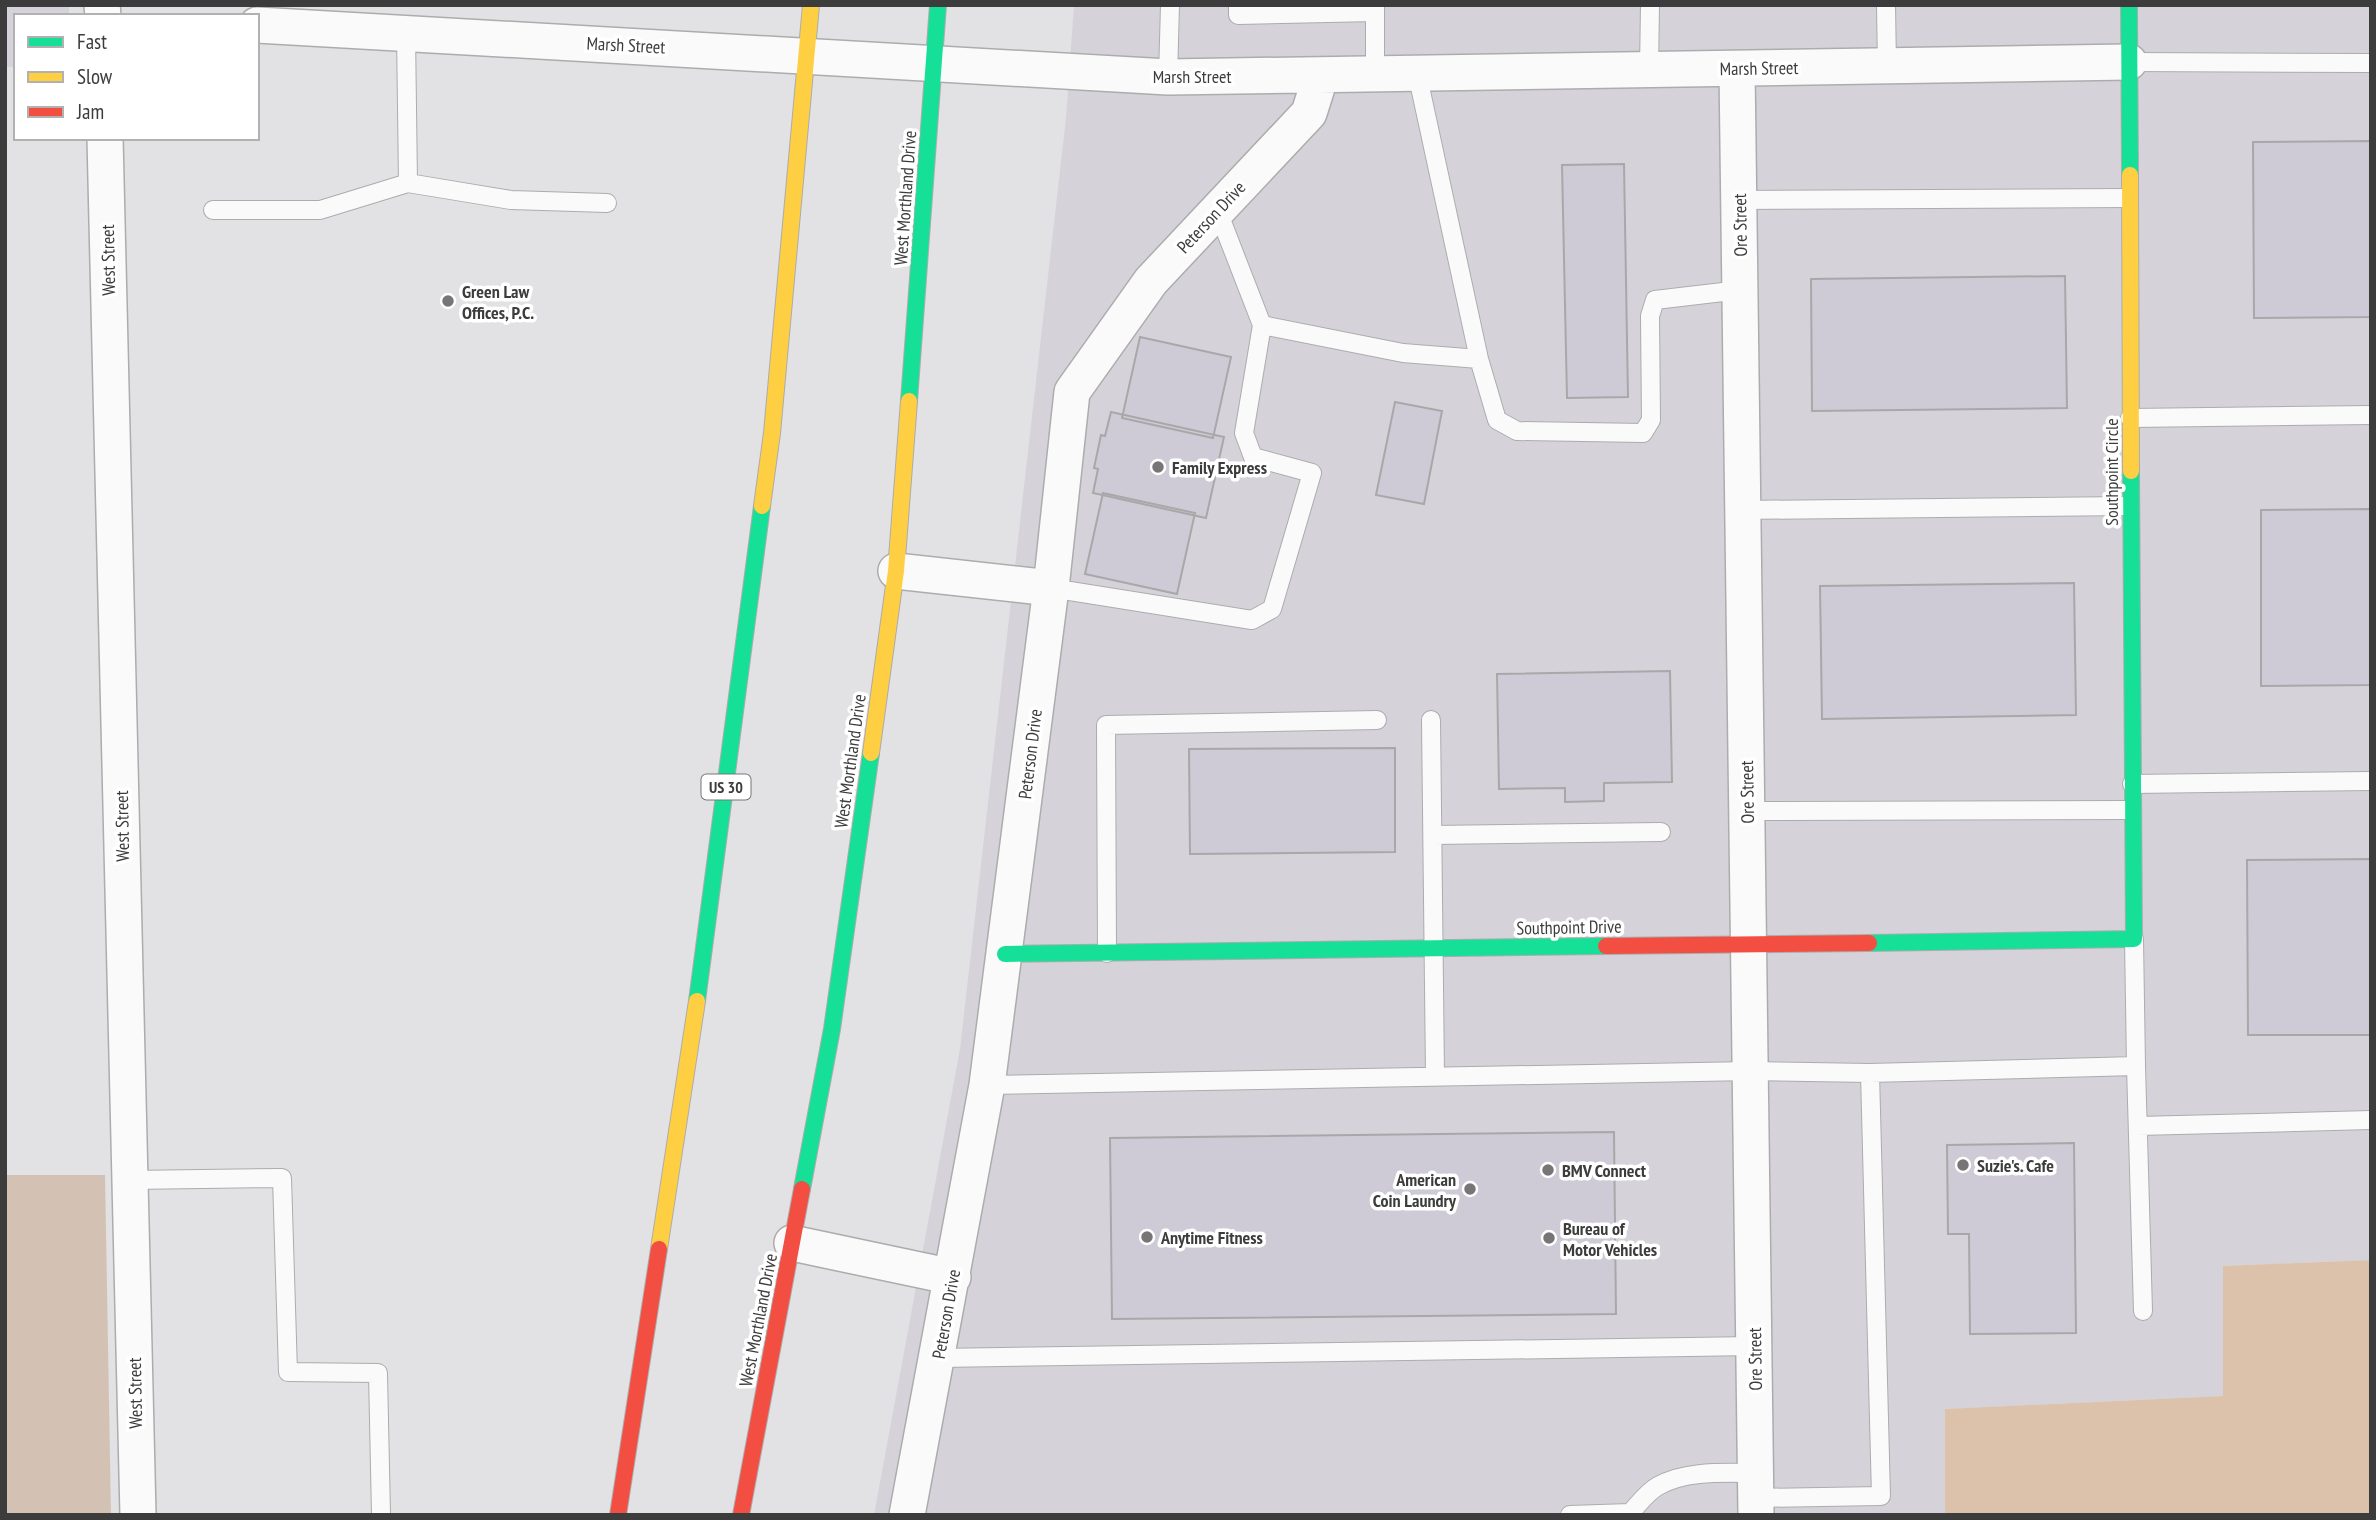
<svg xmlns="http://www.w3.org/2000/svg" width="2376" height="1520" viewBox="0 0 2376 1520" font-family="'PT Sans Narrow',sans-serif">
<rect width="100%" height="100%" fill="#e2e1e3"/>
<path fill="#d5d3d9" d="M5 5H69V16H16V67H5Z
M1074 5H2371V1260L2224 1266V1396L1946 1409 1945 1515H874L960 1049 1066 118Z"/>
<path fill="#d3c2b3" d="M5 1175H105L111 1515H5Z"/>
<path fill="#dcc2aa" d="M2371 1260V1515H1945V1409L2223 1396V1266Z"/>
<path fill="#cecbd6" stroke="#a8a8a9" stroke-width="2" d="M2371 141V317L2254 318 2253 142Z
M1624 164 1628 397 1567 398 1562 165Z
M2065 276 2067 408 1812 411 1811 279Z
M1140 337 1231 357 1213 438 1122 418Z
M1395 402 1442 411 1424 504 1376 495Z
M1111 412 1224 437 1206 518 1093 493 1098 469 1094 468 1101 435 1105 436Z
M1103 493 1195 513 1177 594 1085 574Z
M2371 509V685L2261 686V510Z
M2074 583 2076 715 1822 719 1820 586Z
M1670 671 1672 782 1604 783V801L1565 802V788L1499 789 1497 674Z
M1395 748V852L1190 854 1189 749Z
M2371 859V1035H2248L2247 860Z
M1614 1132 1616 1314 1112 1319 1110 1138Z
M2074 1143 2076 1333 1970 1334 1969 1234H1948L1947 1145Z"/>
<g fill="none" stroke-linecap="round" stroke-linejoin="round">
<defs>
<path id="lane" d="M1238 5V15L1375 12
M1886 5 1887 66
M2129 62 2371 63
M1649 70 1650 5
M1417 73 1479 359 1497 420 1517 431 1643 433 1651 420 1650 316 1655 300 1740 290
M1375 74V5
M1168 77 1170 5
M408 183 511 200 607 203
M1739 200 2129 198
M1217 209 1262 325
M213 210H320L408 183 406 33
M2130 418 2371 415
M1743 510 2130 506
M1051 588 1252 620 1272 609 1312 473 1253 457 1244 433 1262 325 1403 353 1479 359
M1431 720 1435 1076
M2132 784 2371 781
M1747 811 2132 810
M1433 835 1661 832
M1107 953 1106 725 1377 720
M2136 1066 2143 1311
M987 1085 1751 1071 1870 1073
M2138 1126 2371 1120
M130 1180 282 1178 288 1372 378 1373 381 1515
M938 1358 1754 1346
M1756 1498 1881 1496 1870 1073 2136 1066 2134 939
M1570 1515 1630 1513C1638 1505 1647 1492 1658 1486 1686 1470 1725 1473 1756 1473"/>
<path id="street" d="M102 5 103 16
M257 25 1168 77 2129 62
M1737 69 1756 1515
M105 138 138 1515
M896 571 1051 588
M792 1243 953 1277
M907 1515 987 1085 1051 588 1072 392 1151 281 1309 113 1321 75"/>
<path id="fast" d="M2129 5 2130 175
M909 401 938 5
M1869 943 2134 939 2131 471
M1005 954 1606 946
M697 1001 762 506
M802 1189 832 1029 871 753"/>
<path id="slow" d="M2130 175 2131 471
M762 506 772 433 811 5
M871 753 896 571 909 401
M659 1249 697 1001"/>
<path id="jam" d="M1606 946 1869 943
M618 1515 659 1249
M741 1515 802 1189"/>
</defs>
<use href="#lane" stroke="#acacad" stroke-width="20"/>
<use href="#street" stroke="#acacad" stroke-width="38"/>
<use href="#fast" stroke="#acacad" stroke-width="18"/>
<use href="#slow" stroke="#acacad" stroke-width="18"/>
<use href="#jam" stroke="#acacad" stroke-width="18"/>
<use href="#lane" stroke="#fbfafb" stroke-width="18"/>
<use href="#street" stroke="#fbfafb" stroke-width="35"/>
<use href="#fast" stroke="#16e098" stroke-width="16"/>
<use href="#slow" stroke="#ffcf43" stroke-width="16"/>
<use href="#jam" stroke="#f24e42" stroke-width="16"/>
</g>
<g fill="#767677" stroke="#fff" stroke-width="2.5">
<circle cx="448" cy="301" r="7"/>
<circle cx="1158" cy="467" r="7"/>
<circle cx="1963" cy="1165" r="7"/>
<circle cx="1548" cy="1170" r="7"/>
<circle cx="1470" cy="1189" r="7"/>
<circle cx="1147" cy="1237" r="7"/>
<circle cx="1549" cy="1238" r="7"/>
</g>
<g text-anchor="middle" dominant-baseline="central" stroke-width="7" stroke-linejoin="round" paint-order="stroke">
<rect fill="#fff" stroke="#767677" stroke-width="2" x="701.5" y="774.5" width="49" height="25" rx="5"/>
<g font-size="16" font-weight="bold" fill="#3c3c3d">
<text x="726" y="787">US 30</text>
</g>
<g font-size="18" fill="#3c3c3d" stroke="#fff">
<text transform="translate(626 45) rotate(3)">Marsh Street</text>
<text transform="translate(1759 68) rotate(-1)">Marsh Street</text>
<text x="1192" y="76">Marsh Street</text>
<text transform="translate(905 198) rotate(-86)">West Morthland Drive</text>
<text transform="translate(1211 217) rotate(-47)">Peterson Drive</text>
<text transform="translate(1740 225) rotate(-91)">Ore Street</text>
<text transform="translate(108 260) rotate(-91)">West Street</text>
<text transform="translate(2111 472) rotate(-90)">Southpoint Circle</text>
<text transform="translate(1030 754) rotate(-83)">Peterson Drive</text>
<text transform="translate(850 761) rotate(-82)">West Morthland Drive</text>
<text transform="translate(1747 792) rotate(-91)">Ore Street</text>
<text transform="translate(122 826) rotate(-91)">West Street</text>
<text transform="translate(1569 927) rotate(-1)">Southpoint Drive</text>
<text transform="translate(946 1314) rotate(-80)">Peterson Drive</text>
<text transform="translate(758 1320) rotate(-79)">West Morthland Drive</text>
<text transform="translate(1755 1359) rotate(-91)">Ore Street</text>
<text transform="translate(135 1393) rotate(-91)">West Street</text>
</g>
<g font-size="18" font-weight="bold" fill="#3c3c3d" stroke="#fff" text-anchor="start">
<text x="462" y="291">Green Law<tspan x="462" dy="21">Offices, P.C.</tspan></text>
<text x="1172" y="467">Family Express</text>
<text x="1977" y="1165">Suzie's. Cafe</text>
<text x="1562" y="1170">BMV Connect</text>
<text x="1456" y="1179" text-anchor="end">American<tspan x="1456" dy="21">Coin Laundry</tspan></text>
<text x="1563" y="1228">Bureau of<tspan x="1563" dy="21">Motor Vehicles</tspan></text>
<text x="1161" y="1237">Anytime Fitness</text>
</g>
</g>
<rect width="2376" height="1520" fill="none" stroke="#3c3c3d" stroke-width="14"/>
<rect x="14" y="14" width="245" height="126" fill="#ffffff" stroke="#b1b1b1" stroke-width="2"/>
<rect x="28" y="37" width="35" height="10" fill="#16e098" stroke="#b1b1b1" stroke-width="2"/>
<text x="77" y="49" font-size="21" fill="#3c3c3d">Fast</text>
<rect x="28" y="72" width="35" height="10" fill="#ffcf43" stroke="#b1b1b1" stroke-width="2"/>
<text x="77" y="84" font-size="21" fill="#3c3c3d">Slow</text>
<rect x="28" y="107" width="35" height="10" fill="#f24e42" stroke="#b1b1b1" stroke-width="2"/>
<text x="77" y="119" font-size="21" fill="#3c3c3d">Jam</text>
</svg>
